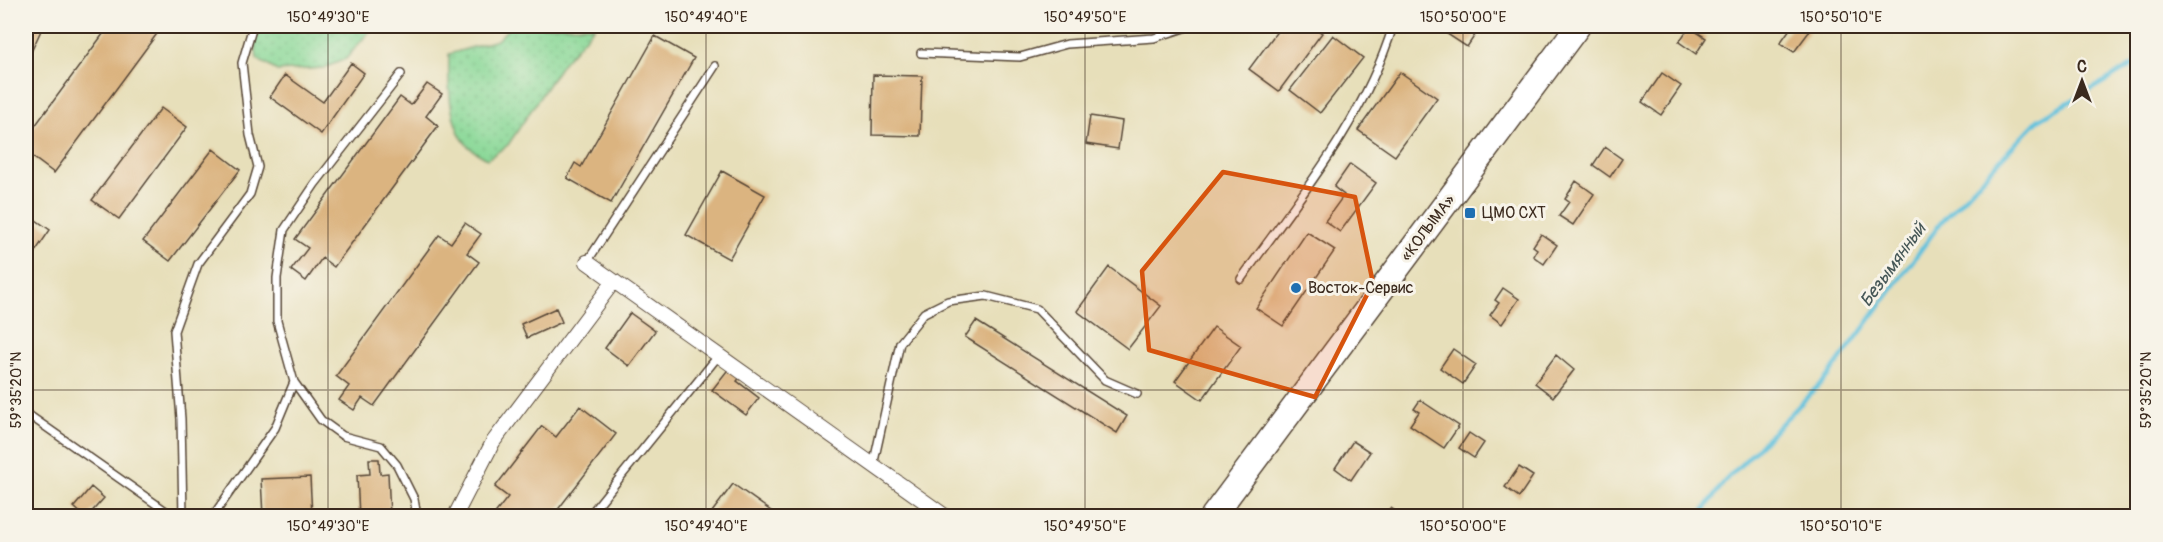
<svg xmlns="http://www.w3.org/2000/svg" width="2163" height="542" viewBox="0 0 2163 542" font-family="Pangolin,sans-serif">
<defs>
<pattern id="grass-dots" width="8" height="8" patternUnits="userSpaceOnUse" patternTransform="scale(1.5)"><rect width="8" height="8" fill="#89d897"/><path d="M2 2h.1M6 6h.1" fill="none" stroke="#77ba82" stroke-width="1.8" stroke-linecap="round"/></pattern>
</defs>
<rect width="100%" height="100%" fill="#f7f3e8"/>
<filter id="ink" filterUnits="userSpaceOnUse"><feTurbulence type="fractalNoise" baseFrequency=".0167" numOctaves="2"/><feDisplacementMap in="SourceGraphic" scale="12" xChannelSelector="R" yChannelSelector="G"/><feConvolveMatrix kernelMatrix="1 2 1 2 8 2 1 2 1" color-interpolation-filters="sRGB"/></filter>
<filter id="wash" filterUnits="userSpaceOnUse"><feTurbulence type="fractalNoise" baseFrequency=".008" numOctaves="4" result="noise"/><feDisplacementMap in="SourceGraphic" scale="24" xChannelSelector="R" yChannelSelector="G"/><feGaussianBlur stdDeviation="1.35" result="paint"/><feColorMatrix in="noise" values="0 0 0 0 0 0 0 0 0 0 0 0 0 0 0 0 0 1.4 0 .05"/><feComposite in="paint" operator="in"/></filter>
<g filter="url(#wash)">
<rect width="100%" height="100%" fill="#e7dfba"/>
<path fill="url(#grass-dots)" stroke="#62815a" stroke-width="1.5" d="M253 26H374L346 59 324 68 277 71 257 59Z
M511 26H595L562 64 508 145 487 159C481 155 472 151 467 145 448 123 448 81 449 54L497 40Z"/>
<g fill="none" stroke-linecap="round" stroke-linejoin="round">
<path stroke="#5fc1dd" stroke-width="4.5" d="M1700 516 1724 482 1829 375 1942 221 2038 120 2138 62"/>
</g>
<g id="blocks">
<path fill="#dbb480" d="M26 26H43L26 63Z
M109 26H151L159 31 54 173 26 152V138Z
M1281 26H1312L1322 33 1279 91 1249 69Z
M1435 26H1481L1467 47Z
M1792 26H1800L1809 32 1794 52 1780 43Z
M1689 27 1706 38 1696 54 1679 42Z
M1333 35 1363 58 1320 113 1290 90Z
M655 36 694 58 611 203 567 178 575 163 581 167Z
M351 63 364 73 321 134 270 97 285 75 323 102Z
M1400 72 1437 98 1395 156 1358 130Z
M1662 73 1681 86 1661 115 1642 102Z
M873 75 922 76 920 136 872 135Z
M427 84 442 94 426 116 438 126 334 267 322 258 306 281 291 270 308 248 295 239 400 97 411 105Z
M161 108 187 127 119 219 92 200Z
M1090 116 1122 121 1118 149 1086 144Z
M1605 147 1622 159 1610 177 1593 165Z
M213 149 240 170 170 261 143 241Z
M1350 164 1376 183 1340 232 1325 221 1344 195 1334 187Z
M722 171 765 195 729 259 686 235Z
M1576 181 1594 194 1573 225 1559 216 1569 202 1565 199Z
M26 213 50 230 26 265Z
M465 223 481 234 467 253 479 262 374 406 362 398 354 410 339 400 349 386 336 376 439 235 451 243Z
M1307 232 1335 250 1283 326 1256 308Z
M1541 234 1557 245 1544 264 1533 256 1537 249 1533 246Z
M1109 267 1161 306 1128 349 1077 311Z
M1503 288 1519 299 1502 324 1490 315 1499 303 1495 300Z
M556 308 562 322 527 338 521 324Z
M630 313 655 331 629 366 605 348Z
M976 321 1127 416 1117 433 965 337Z
M1214 327 1241 346 1202 400 1175 381Z
M1453 349 1476 365 1463 384 1440 368Z
M1556 355 1574 370 1553 397 1535 383Z
M730 367 741 376 737 381 759 398 746 415 712 390Z
M1420 400 1459 426 1444 448 1410 425 1419 412 1414 409Z
M580 406 616 434 553 516H493L508 497 495 487 542 426 556 437Z
M1469 433 1484 443 1474 458 1459 448Z
M1353 441 1370 452 1351 480 1335 468Z
M369 459H379L380 474 388 473 390 516H359L357 475 370 474Z
M1519 467 1533 476 1519 497 1505 487Z
M310 477 312 516H263L261 479Z
M733 484 778 516H709Z
M91 487 104 498 88 516H84L74 507Z
M1391 508 1403 516H1385Z"/>
</g>
</g>
<g filter="url(#ink)">
<use href="#blocks" fill-opacity="0" stroke="#554535" stroke-width="1.5"/>
<g fill="none" stroke-linecap="round" stroke-linejoin="round">
<defs>
<path id="lane" d="M921 53 1020 57 1067 44 1154 38 1190 26
M401 74 315 184 284 230 277 278V321L294 382 321 420 343 436 381 446 397 465 414 499 417 516
M587 262 715 66
M1241 279C1298 199 1364 121 1393 26
M26 413 173 516
M873 466 900 343 924 313 948 301 986 296 1037 309 1105 380 1137 394
M183 516 181 419 174 331 198 264 250 194 258 167 250 135 242 63 253 26
M213 516 275 428 294 382
M589 516 719 355"/>
<path id="street" d="M587 262 945 516
M455 516 493 442 614 281"/>
<path id="highway" d="M1213 516 1578 26"/>
</defs>
<use href="#lane" stroke="#554535" stroke-width="10"/>
<use href="#street" stroke="#554535" stroke-width="16"/>
<use href="#highway" stroke="#554535" stroke-width="27"/>
<use href="#lane" stroke="#fff" stroke-width="7"/>
<use href="#street" stroke="#fff" stroke-width="14"/>
<use href="#highway" stroke="#fff" stroke-width="24"/>
</g>
</g>
<path fill="#d7540e" fill-opacity="0.2" stroke="#d7540e" stroke-width="4.5" stroke-linejoin="round" d="M1223 172 1355 197 1373 283 1315 397 1149 350 1142 271Z"/>
<path fill="none" stroke="#3b2a1e" stroke-width="1.5" stroke-opacity="0.45" d="M328 26V516M706 26V516M1085 26V516M1463 26V516M1841 26V516M26 390H2138"/>
<g fill="#1f6fb2" stroke="#f7f3e8" stroke-width="2">
<rect x="1464" y="207" width="12" height="12" rx="3"/>
<circle cx="1296" cy="288" r="6"/>
</g>
<g text-anchor="middle" dominant-baseline="central" stroke-width="6" stroke-linejoin="round" paint-order="stroke">
<g font-size="16" fill="#3b2a1e" stroke="#f7f3e8" text-anchor="start">
<text x="1482" y="213">ЦМО СХТ</text>
<text x="1308" y="288">Восток-Сервис</text>
</g>
<g font-size="16" fill="#3b2a1e" stroke="#f7f3e8">
<text transform="translate(1428 228) rotate(-53)">«КОЛЫМА»</text>
</g>
<g font-size="18" font-style="italic" fill="#465757" stroke="#f7f3e8">
<text transform="translate(1893 265) rotate(-54)">Безымянный</text>
</g>
</g>
<rect width="2163" height="542" fill="none" stroke="#f7f3e8" stroke-width="66"/>
<g transform="translate(2082 81)" stroke="#f7f3e8" stroke-width="4.5" paint-order="stroke">
<path d="M0-4.5L10 22L0 15L-10 22Z" fill="#3b2a1e"/>
<text y="-9" font-size="16" font-weight="bold" text-anchor="middle" fill="#3b2a1e">С</text>
</g>
<rect x="33" y="33" width="2097" height="476" fill="none" stroke="#3b2a1e" stroke-width="2"/>
<g font-size="15" text-anchor="middle" fill="#3b2a1e">
<text x="328" y="22">150°49'30"E</text>
<text x="706" y="22">150°49'40"E</text>
<text x="1085" y="22">150°49'50"E</text>
<text x="1463" y="22">150°50'00"E</text>
<text x="1841" y="22">150°50'10"E</text>
<text transform="translate(16 390) rotate(-90)" y="5">59°35'20"N</text>
<text transform="translate(2146 390) rotate(-90)" y="5">59°35'20"N</text>
<text x="328" y="531">150°49'30"E</text>
<text x="706" y="531">150°49'40"E</text>
<text x="1085" y="531">150°49'50"E</text>
<text x="1463" y="531">150°50'00"E</text>
<text x="1841" y="531">150°50'10"E</text>
</g>
</svg>
